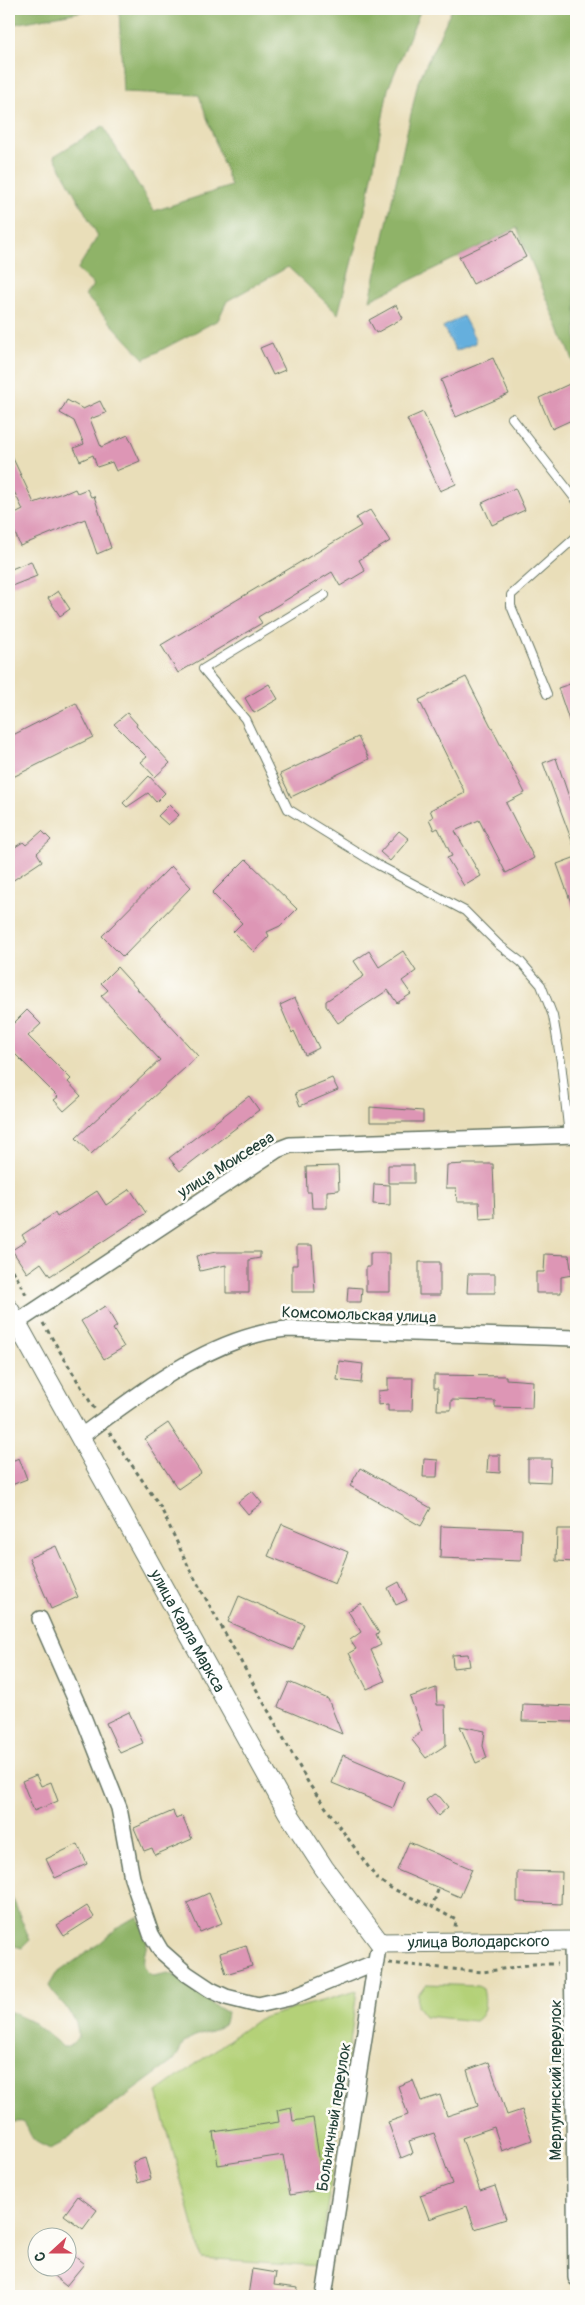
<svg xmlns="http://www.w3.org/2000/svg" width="585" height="2305" viewBox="0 0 585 2305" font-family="Pangolin,sans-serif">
<rect width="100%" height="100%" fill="#fdfcf7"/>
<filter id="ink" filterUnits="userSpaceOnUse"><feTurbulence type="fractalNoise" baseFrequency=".02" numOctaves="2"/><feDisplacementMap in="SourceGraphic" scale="10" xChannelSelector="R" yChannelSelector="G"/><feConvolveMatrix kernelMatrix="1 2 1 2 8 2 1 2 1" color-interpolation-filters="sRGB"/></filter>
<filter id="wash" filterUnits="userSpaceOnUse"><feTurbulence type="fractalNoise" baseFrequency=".0096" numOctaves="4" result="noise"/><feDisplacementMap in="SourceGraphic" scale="20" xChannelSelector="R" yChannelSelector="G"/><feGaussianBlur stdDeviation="1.12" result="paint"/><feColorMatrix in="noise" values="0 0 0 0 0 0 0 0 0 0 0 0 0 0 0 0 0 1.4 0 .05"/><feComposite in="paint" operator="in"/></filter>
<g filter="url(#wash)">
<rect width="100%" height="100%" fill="#e9deb9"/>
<path fill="#b4d178" stroke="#6a8756" d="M427 1984 478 1986 483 1989C486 2001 486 2014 475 2021L425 2016 417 2006 418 1993Z
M357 1991 319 2266 202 2258 157 2092 258 2019Z"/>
<path fill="#8fb368" stroke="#57784e" d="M9 9H95L9 25Z
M119 9H421L388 89 367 203 338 314 288 267 227 301 218 320 144 359 85 295 94 285 77 270 98 236 54 156 103 126 154 211 231 186 199 95 123 92Z
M452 9H576V367L517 228 370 300 418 82Z
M9 1890 30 1940 22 1948 15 1946 9 1933Z
M138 1917C140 1922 146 1929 147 1935 149 1951 135 1965 153 1976L168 1973 197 1985 210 2003 227 2013 225 2023C214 2034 196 2032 185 2042 181 2046 179 2055 172 2062L60 2144 50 2149C45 2146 39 2144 35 2141 25 2131 30 2117 9 2123V2011L34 2023 63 2047H68L78 2038C79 2014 60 2004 49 1986L56 1974 100 1943 122 1924Z"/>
<path fill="#65afdd" stroke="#427688" d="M463 316 475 339V343L456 351 443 327Z"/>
<g id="blocks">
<path fill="#dd96b5" d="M513 231 526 257 473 284 459 257Z
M396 305 403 318 376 333 369 320Z
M272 343 285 370 273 375 260 348Z
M493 358 509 394 456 417 441 380Z
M576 381V418L552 429 539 398Z
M67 400 83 409 100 401 106 413 90 419 101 447 128 435 140 461 116 471 112 462 97 467 93 455 80 461 74 448 84 444 74 421 60 413Z
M423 412 456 484 440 491 407 419Z
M9 450 34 503 65 492 66 493 75 489 77 493 87 489 91 497 94 496 111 548 97 554 85 519 20 546 9 517 23 510 9 481Z
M515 488 525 510 492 525 482 503Z
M370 510 390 541 359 560 365 571 340 586 332 572 258 617 262 623 178 673 161 645 361 526 356 518Z
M31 561 37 576 9 587V570Z
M58 591 70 609 60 616 48 598Z
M466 677 525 793 506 803 534 858 506 873 479 820 455 831 481 876 464 886 447 858 452 856 438 828 434 830 429 819 433 817 430 810 465 793 419 700Z
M576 682V735H574L558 688Z
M269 684 278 699 254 713 245 698Z
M76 703 93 737 9 779V737Z
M127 713 137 724 136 726 170 763 155 777 141 762 147 757 114 724Z
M358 737 369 759 291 797 280 774Z
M556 758 576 818V852L543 763Z
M149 776 165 793 156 802 148 793 127 807 123 803Z
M169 805 179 815 168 825 158 816Z
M42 831 51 840 37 853 42 861 9 883V851L23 842 26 845Z
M399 831 409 839 390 861 380 852Z
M576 857V913L575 914 557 864Z
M246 859 297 909 280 926 267 932 269 936 254 952 233 932 242 923 212 893Z
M171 866 191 887 123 957 102 936Z
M369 951 379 967 403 951 416 971 402 981 411 994 397 1003 388 990 338 1023 326 1006V1001L364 976 354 961Z
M117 967 198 1056 91 1154 76 1138 160 1060 101 996 108 990 101 983Z
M295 998 319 1048 305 1055 294 1031 292 1033 280 1005Z
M27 1010 41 1024 28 1036 71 1079 68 1082 81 1096 64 1111 54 1100 58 1097 9 1048V1028Z
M332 1078 338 1090 300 1106 295 1093Z
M249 1096 259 1110 180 1171 169 1158Z
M370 1107 423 1111V1122H370Z
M465 1164H493L495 1218 480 1219 479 1202H457L456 1188H446L447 1165Z
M388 1165H414V1183H388Z
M338 1166 339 1190 327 1191V1208H312L311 1192H307L306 1167Z
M374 1184 390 1185V1205L373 1204Z
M130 1189 146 1213 50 1276 41 1263 27 1273 12 1250 26 1241 22 1235 55 1213 57 1217 97 1191 106 1205Z
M297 1245H312L315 1292H292V1265H297Z
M216 1252H260V1258L249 1260V1293H226V1265L200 1271 196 1256Z
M370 1253H390V1292H366V1267H370Z
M545 1254 569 1255 572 1275 561 1277V1293H536V1272H544Z
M419 1262H440V1295H419Z
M468 1274H495V1293H467Z
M348 1287 362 1288 361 1302H347Z
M105 1306 117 1326 113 1329 124 1347 104 1359 81 1321Z
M339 1361 363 1364 361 1383 337 1380Z
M434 1375 506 1376V1379L533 1381 532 1408 495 1407V1401L451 1400V1410H437L438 1388H434Z
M388 1378H413L412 1411H388V1404L378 1405V1391L388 1390Z
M168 1423 201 1473 178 1489 145 1439Z
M488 1455H500V1473L487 1472Z
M19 1458 27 1479 9 1486V1462Z
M424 1459 438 1460 437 1477H423Z
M528 1459H551L550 1482 528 1481Z
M360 1468 431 1508 421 1526 350 1486Z
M252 1491 262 1503 248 1514 238 1502Z
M282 1524 348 1552 335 1584 268 1556Z
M441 1526 522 1529 521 1561 440 1558Z
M557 1529H576V1562L556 1561Z
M56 1546 78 1597 51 1609 29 1558Z
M399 1582 407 1600 396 1605 388 1588Z
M239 1596 304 1624 293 1650 228 1622Z
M361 1603 379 1633 376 1634 381 1645 371 1650 385 1681 367 1689 349 1653 356 1649 350 1640 361 1632 348 1611Z
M468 1654 470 1666 453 1668 452 1655Z
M289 1682 328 1699 342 1734 278 1707Z
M436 1688 437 1705H445L446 1745 426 1758 412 1740 422 1731 410 1697Z
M523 1704 574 1706 573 1722 522 1721Z
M129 1712 143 1743 120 1753 106 1723Z
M460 1726 485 1731 483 1746 487 1758 476 1763Z
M343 1755 404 1781 393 1808 332 1783Z
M36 1775 41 1786 51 1782 58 1801 34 1811 22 1781Z
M434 1794 440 1797 448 1807 438 1816 426 1800Z
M173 1811 176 1819 182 1816 192 1839 155 1855 152 1848 144 1851 134 1828Z
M409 1842 472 1869 460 1897 397 1870Z
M78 1844 87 1864 55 1878 46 1859Z
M517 1871 562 1872 561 1904 517 1902Z
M209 1893 222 1923 200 1932 187 1903Z
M87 1906 94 1917 64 1936 57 1925Z
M246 1945 252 1966 226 1974 220 1953Z
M489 2062 507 2115 522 2110 532 2140 502 2151 494 2127 462 2138 480 2191 495 2186 506 2219 475 2229 467 2206 429 2219 420 2195 452 2184 434 2133 409 2141 413 2153 401 2158 388 2122 408 2115 398 2086 413 2080 421 2101 440 2095 447 2116 478 2106 467 2070Z
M291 2107 293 2121 313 2118 324 2189 290 2195 283 2155 218 2165 213 2132 279 2122 277 2110Z
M145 2158 151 2179 138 2183 133 2162Z
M78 2196 97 2210 83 2229 64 2215Z
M68 2251 84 2264 66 2286 44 2268H68Z
M252 2269 276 2273 274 2285 298 2288 297 2296H248Z"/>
</g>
</g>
<g filter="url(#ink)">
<use href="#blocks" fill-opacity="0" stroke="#667563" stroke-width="1"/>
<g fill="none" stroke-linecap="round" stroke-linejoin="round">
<defs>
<path id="service" d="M512 418 576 500
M325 595 203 669 245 719 288 809 378 865 465 911 499 945 521 962 541 985 553 1016 561 1062 569 1136
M547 694 511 606V595L576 537"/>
<path id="minor" d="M16 1323 277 1150 290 1145 576 1135
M80 1437C140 1393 210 1337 286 1329L576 1338
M40 1619 84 1719 119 1808 132 1878 151 1934 161 1951 187 1974 211 1990 226 1997 258 2005 289 1998 376 1962
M572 1941 576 2278
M324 2296 377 1954"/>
<g id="tertiary">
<path id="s1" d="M9 1309 287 1811 324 1868 380 1943 576 1941"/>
</g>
</defs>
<use href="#service" stroke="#667563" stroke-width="10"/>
<use href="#minor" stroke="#667563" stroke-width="18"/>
<use href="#tertiary" stroke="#667563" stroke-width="21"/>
<path stroke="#667563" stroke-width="3" stroke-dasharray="4 4" stroke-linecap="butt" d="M9 1263 28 1298
M43 1323 95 1410
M109 1432 160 1506 190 1570 309 1784 377 1879 391 1888 432 1907
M438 1890 432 1907 456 1920 455 1927
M389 1963 483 1972 534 1964H557
M9 2249 10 2247"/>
<use href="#service" stroke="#fff" stroke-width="8"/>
<use href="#minor" stroke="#fff" stroke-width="15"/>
<use href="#tertiary" stroke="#fff" stroke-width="19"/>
</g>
</g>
<g text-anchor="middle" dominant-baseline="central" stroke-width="5" stroke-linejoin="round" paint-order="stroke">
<g font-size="16" fill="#1f3d34" stroke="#fdfcf7">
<text transform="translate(226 1165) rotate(-32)">улица Моисеева</text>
<text transform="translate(359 1315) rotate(2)">Комсомольская улица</text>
<text stroke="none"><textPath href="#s1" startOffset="368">улица Карла Маркса</textPath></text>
<text stroke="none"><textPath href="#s1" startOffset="834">улица Володарского</textPath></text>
<text transform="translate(556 2080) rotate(-90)">Мерлугинский переулок</text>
<text transform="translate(334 2117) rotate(-81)">Больничный переулок</text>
</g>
</g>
<rect width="585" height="2305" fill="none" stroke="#fdfcf7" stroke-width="30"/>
<g transform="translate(52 2252) rotate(249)"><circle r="24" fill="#fdfcf7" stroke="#a4b0a9"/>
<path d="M0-4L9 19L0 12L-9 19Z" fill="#d1495b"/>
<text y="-8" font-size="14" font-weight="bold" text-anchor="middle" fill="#1f3d34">С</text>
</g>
</svg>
